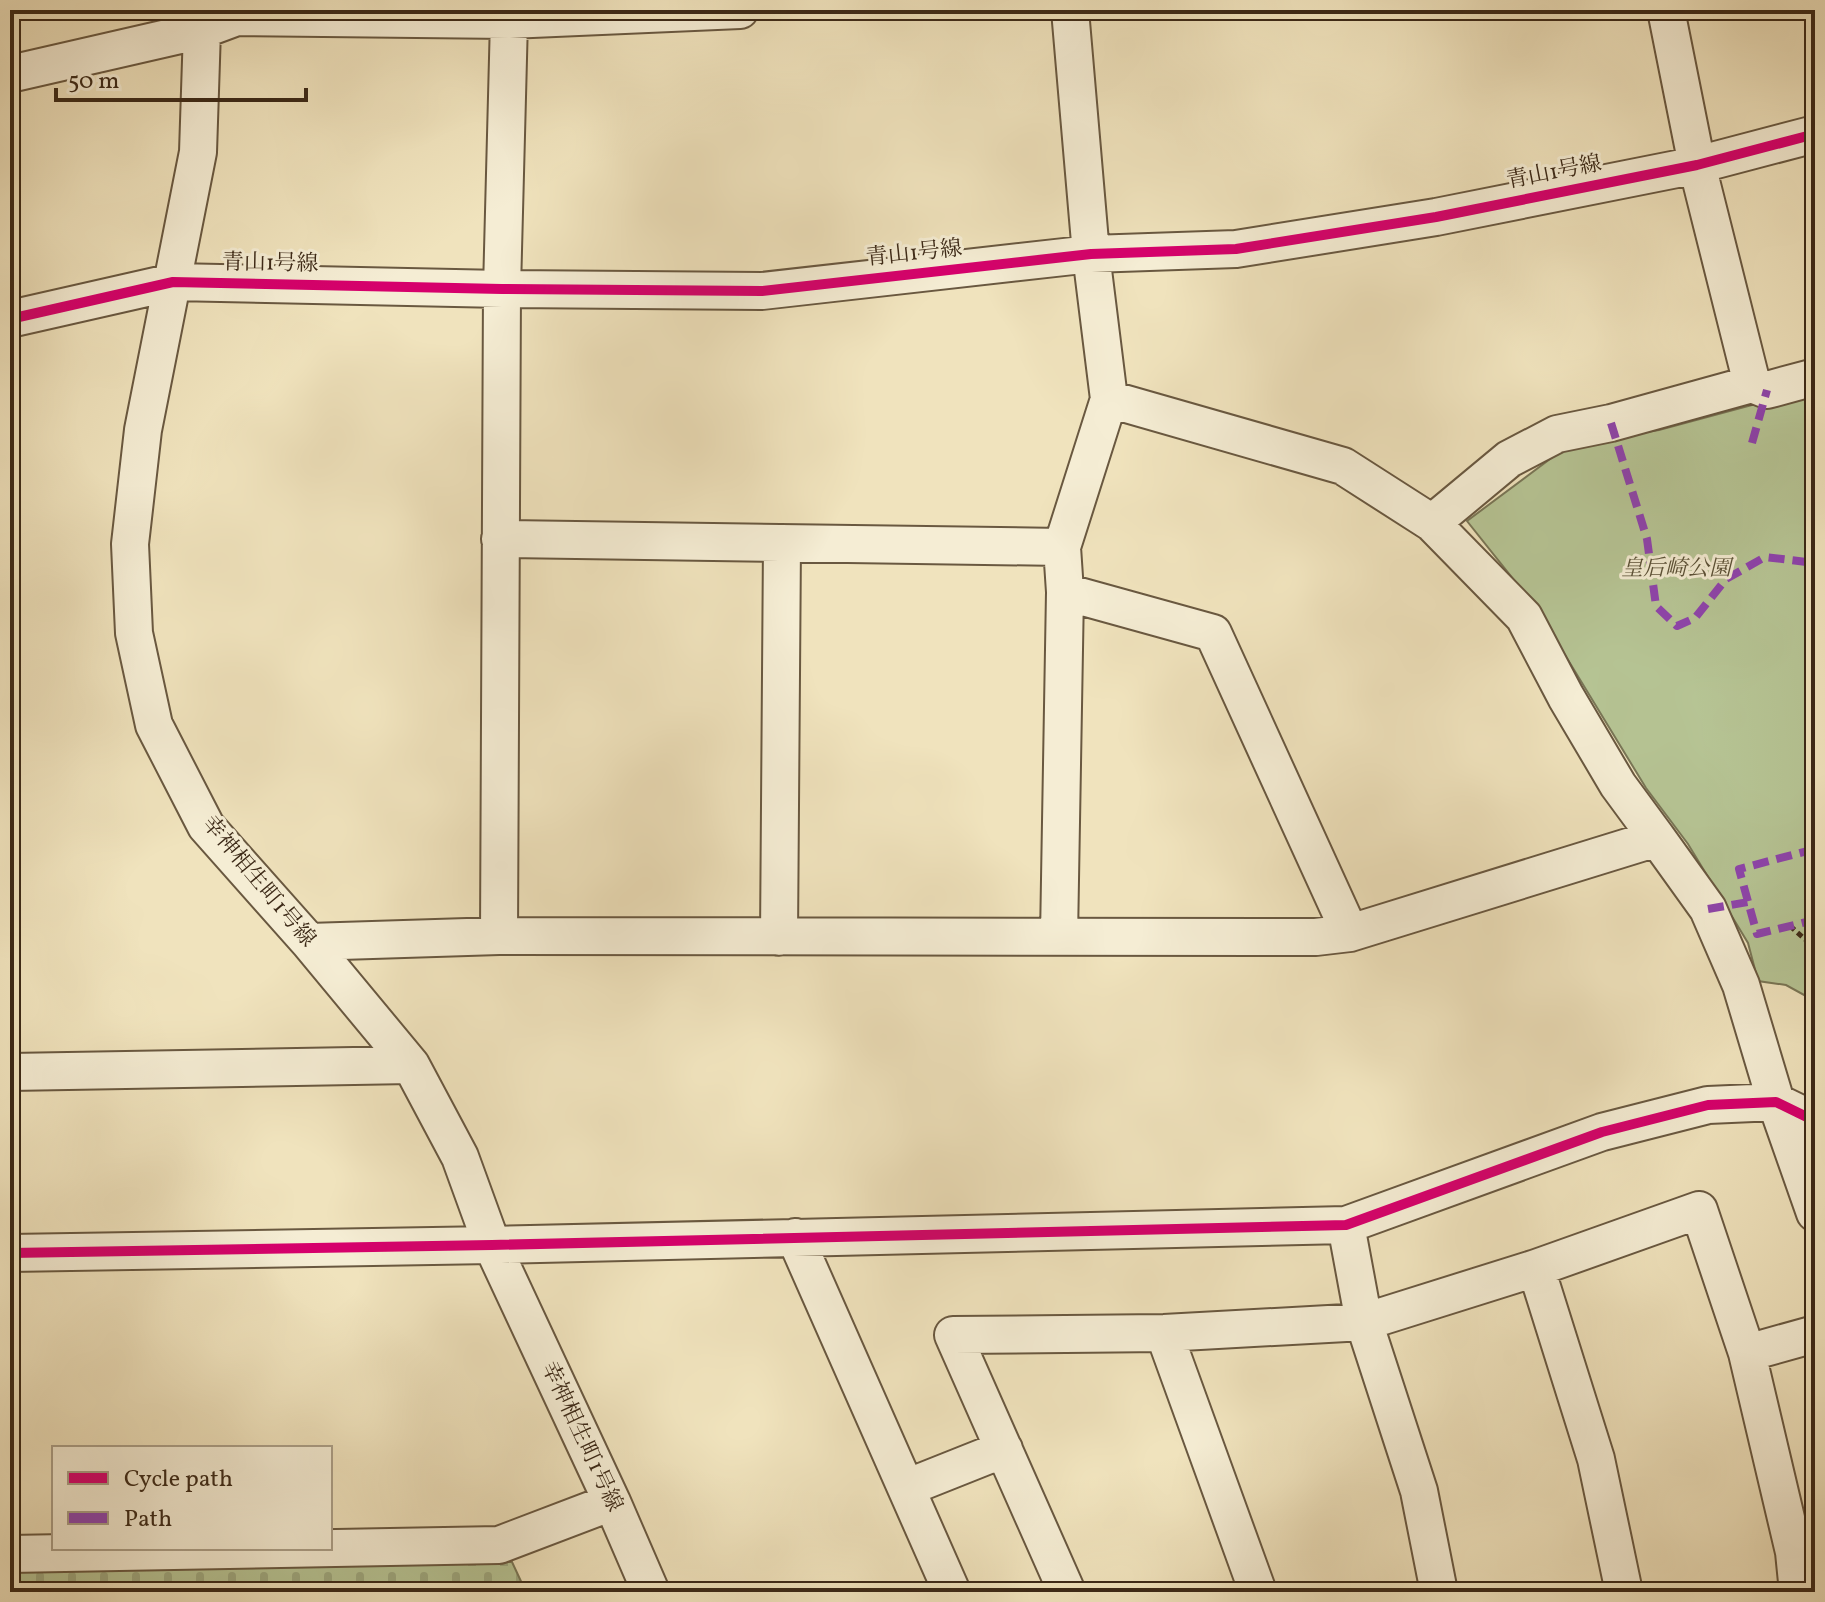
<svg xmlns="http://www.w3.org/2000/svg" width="1825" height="1602" viewBox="0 0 1825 1602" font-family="Vollkorn,'Noto Serif JP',serif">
<defs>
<pattern id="cemetery-stones" width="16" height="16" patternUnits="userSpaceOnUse" patternTransform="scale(2)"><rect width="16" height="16" fill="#b6c494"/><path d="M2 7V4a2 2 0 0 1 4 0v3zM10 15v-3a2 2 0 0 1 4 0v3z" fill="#9da87f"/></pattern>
</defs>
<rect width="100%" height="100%" fill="#f0e3bd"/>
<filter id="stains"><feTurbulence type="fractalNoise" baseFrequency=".0025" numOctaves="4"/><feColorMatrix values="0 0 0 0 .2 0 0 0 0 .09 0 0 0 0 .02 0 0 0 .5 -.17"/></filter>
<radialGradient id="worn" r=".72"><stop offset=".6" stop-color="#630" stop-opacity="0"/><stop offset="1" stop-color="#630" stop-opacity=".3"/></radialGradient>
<path fill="url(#cemetery-stones)" stroke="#797656" stroke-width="2" d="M512 1562 526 1592H10V1571Z"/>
<path fill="#b6c494" stroke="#797656" stroke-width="2" d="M1815 388V1001L1786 985 1758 981 1748 943 1688 844 1646 788 1537 609 1467 521 1570 444 1659 430Z"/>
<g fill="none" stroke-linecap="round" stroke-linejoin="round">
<defs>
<path id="minor" d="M199 10 202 30 198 152 143 430 130 544 134 633 154 725 206 826 309 942 411 1065 460 1157 492 1245 612 1502 651 1592
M1666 10 1697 165 1752 384
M10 74 202 30 237 17 509 20 740 10
M10 319 173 282 502 289 762 291 1091 254 1236 249 1436 217 1697 165 1815 134
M1109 399 1343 466 1432 523 1524 617 1566 697 1618 785 1657 838
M1432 523 1509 459 1557 434 1611 423 1752 384 1767 390 1815 377
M500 539 1062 547
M1065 592 1213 633 1350 933
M499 936 1316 937 1350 933 1657 838 1708 909 1741 985 1776 1102 1815 1213
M779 937 782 543
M1059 937 1065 592 1062 547 1109 399 1091 254 1070 10
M309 942 499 936 502 289 509 20 516 10
M10 1072 411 1065
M1346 1225 1364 1322 1419 1491 1439 1592
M795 1237 952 1592
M10 1253 492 1245 1346 1225 1602 1132 1708 1105 1776 1102 1815 1121
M1536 1268 1596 1459 1624 1592
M1164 1333 1258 1592
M1747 1353 1794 1552 1798 1592
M906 1488 1004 1449
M10 1554 499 1545 612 1502
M1067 1592 953 1335 1164 1333 1364 1322 1536 1268 1699 1210 1747 1353 1815 1334"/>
</defs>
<use href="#minor" stroke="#695840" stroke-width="40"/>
<path stroke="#3c2917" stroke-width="5" stroke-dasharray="6 4" stroke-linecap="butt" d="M1790 926 1815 948"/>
<use href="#minor" stroke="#f5edd4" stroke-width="36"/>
<path stroke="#8e44ad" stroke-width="8" stroke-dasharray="16 8" stroke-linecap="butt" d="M1611 423 1647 539 1656 606 1677 626 1695 618 1726 579 1765 557 1815 563
M1752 443 1767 390
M1815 849 1739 869 1757 934 1815 920
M1708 909 1748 902"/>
<defs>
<path id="cycleway" d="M10 319 173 282 502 289 762 291 1091 254 1236 249 1436 217 1697 165 1815 134
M10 1253 492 1245 1346 1225 1602 1132 1708 1105 1776 1102 1815 1121"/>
</defs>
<use href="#cycleway" stroke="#f5edd4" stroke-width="15"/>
<use href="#cycleway" stroke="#d6006c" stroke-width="10"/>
</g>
<g text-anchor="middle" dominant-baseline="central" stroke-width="6" stroke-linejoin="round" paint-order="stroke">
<g font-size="22" fill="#3c2917" stroke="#f5edd4">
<text transform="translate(1554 173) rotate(-11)">青山1号線</text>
<text transform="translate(914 254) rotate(-6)">青山1号線</text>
<text transform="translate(270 264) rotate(1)">青山1号線</text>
<text transform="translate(258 882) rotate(50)">幸神相生町1号線</text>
<text transform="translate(581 1437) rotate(65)">幸神相生町1号線</text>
</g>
<g font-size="22" font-style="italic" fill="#5a5036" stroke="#f5edd4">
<text x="1676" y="569">皇后崎公園</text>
</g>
</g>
<rect width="1825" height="1602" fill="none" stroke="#f0e3bd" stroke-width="40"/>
<rect x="12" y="12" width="1801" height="1578" fill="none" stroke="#3c2917" stroke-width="4"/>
<rect x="20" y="20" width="1785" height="1562" fill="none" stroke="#3c2917" stroke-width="2"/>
<rect x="52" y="1446" width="280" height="104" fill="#f5edd4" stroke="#ab9f88" stroke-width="2"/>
<rect x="68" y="1472" width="40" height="12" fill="#d6006c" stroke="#ab9f88" stroke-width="2"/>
<text x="124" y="1486" font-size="24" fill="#3c2917">Cycle path</text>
<rect x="68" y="1512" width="40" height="12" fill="#8e44ad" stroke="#ab9f88" stroke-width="2"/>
<text x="124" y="1526" font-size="24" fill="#3c2917">Path</text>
<path d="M56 88v12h250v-12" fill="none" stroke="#3c2917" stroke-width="4"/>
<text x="68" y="88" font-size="24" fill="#3c2917" stroke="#f5edd4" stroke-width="6" paint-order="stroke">50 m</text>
<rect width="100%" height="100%" filter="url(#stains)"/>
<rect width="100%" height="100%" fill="url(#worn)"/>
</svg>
